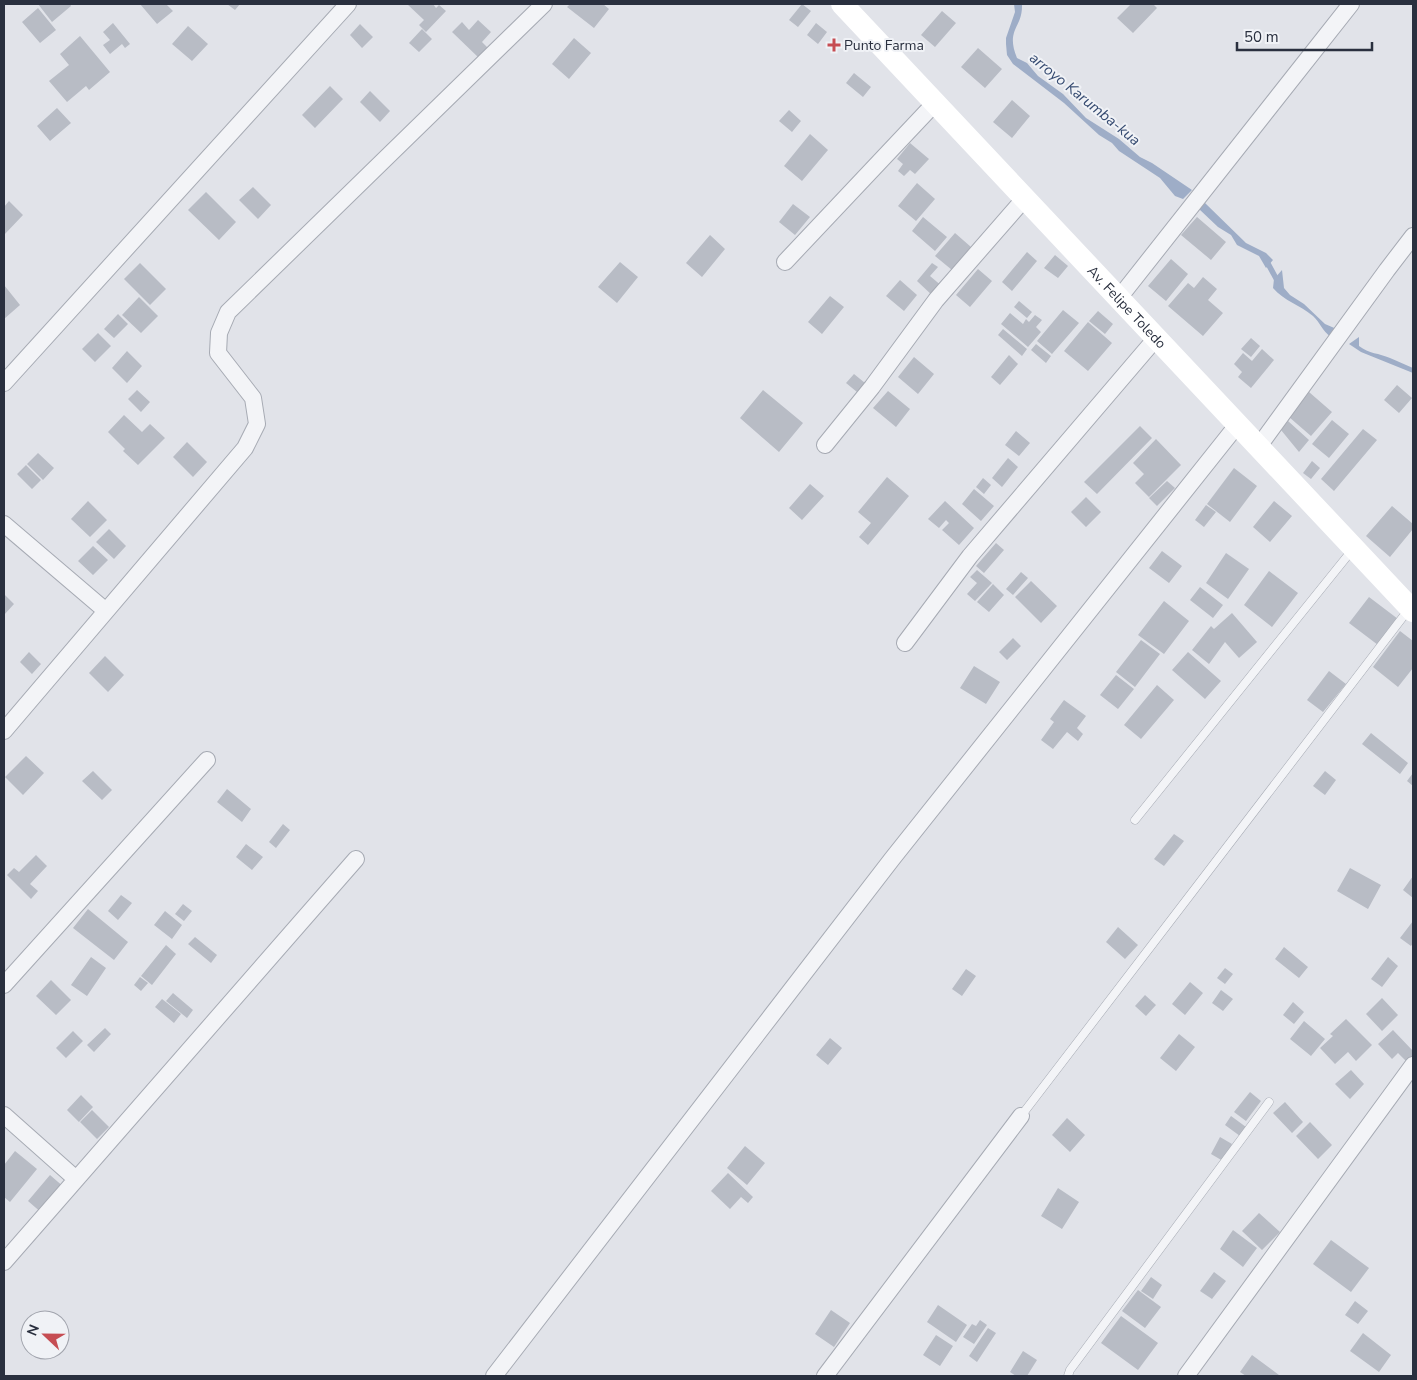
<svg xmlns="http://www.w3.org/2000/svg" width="1417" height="1380" viewBox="0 0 1417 1380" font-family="'Nunito Sans',sans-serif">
<rect width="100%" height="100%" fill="#e1e3e9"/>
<path fill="#9eadc7" d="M1014 4H1022C1023 28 1005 29 1017 58L1027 63 1038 76 1063 94 1086 118 1119 139 1140 157 1152 163 1192 190 1183 199 1175 196 1160 178 1119 151 1112 143 1099 135 1064 103 1013 64 1007 55 1006 44V38L1015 12Z
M1205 203 1246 243 1266 253 1273 260 1266 268 1259 256 1237 245 1231 235 1218 227 1199 209Z
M1282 270 1284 288 1290 295 1304 304 1325 324 1339 330 1331 337C1322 331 1320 322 1313 316 1300 305 1284 301 1273 288L1274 279Z
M1359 337V346C1369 354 1379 353 1390 358 1398 361 1405 365 1413 368V373L1361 352 1349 344Z"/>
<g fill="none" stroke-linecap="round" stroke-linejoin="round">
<path stroke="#9eadc7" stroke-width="5.5" d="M1266 260 1278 282"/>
</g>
<path fill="#b8bcc5" d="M38 4H70L71 6 52 22Z
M140 4H166L173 11 157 24Z
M227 4H240L235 10Z
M407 4H433L436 8 439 5 446 11 426 32 419 25 424 20Z
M570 4H603L609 9 594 28 567 7Z
M802 4 811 11 798 27 789 20Z
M1131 4H1153L1157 8 1133 33 1117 18Z
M38 8 56 30 40 43 22 22Z
M942 11 956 23 935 47 921 35Z
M478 20 491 32 482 42 489 49 479 58 452 32 462 22 469 30Z
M113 23 130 44 125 48 122 44 110 54 103 45 110 40 103 32Z
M816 23 827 32 818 44 807 35Z
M360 24 373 37 362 48 350 35Z
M188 26 208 44 192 61 172 44Z
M422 29 432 39 419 52 409 43Z
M80 36 110 72 89 90 86 86 67 102 49 81 69 65 60 54Z
M574 38 591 53 569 79 552 64Z
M978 48 1002 69 985 88 961 67Z
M854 73 871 87 863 97 846 83Z
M330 86 343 99 315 128 302 115Z
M370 91 390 111 380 122 360 102Z
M1012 100 1030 116 1012 138 993 122Z
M57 108 71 123 50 141 37 126Z
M789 110 801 121 792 132 779 121Z
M810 134 828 150 802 181 784 166Z
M910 143 929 159 915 174 910 170 904 176 898 171 903 164 897 159Z
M917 183 935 199 916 221 898 206Z
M253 187 271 205 258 219 239 200Z
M206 192 236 222 219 240 188 210Z
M9 201 23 215 4 235V207Z
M793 204 810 217 795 235 779 222Z
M923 217 947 237 935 251 912 231Z
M1197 217 1226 242 1211 260 1181 235Z
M955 233 971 247 952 270 935 256Z
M710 235 725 249 702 277 686 263Z
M1027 252 1037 261 1012 291 1002 282Z
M1055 255 1068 266 1058 278 1044 268Z
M1171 259 1188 274 1166 301 1148 286Z
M620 262 638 277 617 303 598 287Z
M140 263 166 289 150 305 124 279Z
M932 263 938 267 930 276 943 287 934 297 917 281Z
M978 269 992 281 970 307 956 295Z
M1203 277 1217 289 1208 300 1223 313 1203 336 1168 306 1188 283 1194 288Z
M900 280 917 295 904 311 886 296Z
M4 285 20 305 4 319Z
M830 296 844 307 822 334 808 322Z
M139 297 158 316 141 333 122 315Z
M1019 301 1032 312 1027 318 1014 307Z
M1063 310 1079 323 1052 354 1037 341Z
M1098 311 1113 324 1105 334 1089 321Z
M1010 313 1023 324 1026 319 1029 322 1035 315 1042 320 1036 327 1041 332 1028 347 1001 324Z
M118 314 128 324 114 338 104 329Z
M1088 322 1112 343 1088 371 1064 351Z
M1003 329 1027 349 1022 356 998 335Z
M98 333 111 346 95 362 82 349Z
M1251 338 1260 346 1251 357 1241 349Z
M1036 344 1051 356 1046 363 1031 350Z
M1262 349 1274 360 1251 388 1238 377 1242 372 1234 364 1243 353 1252 361Z
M127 351 142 366 127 383 112 368Z
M1009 355 1018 364 1000 385 991 377Z
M914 357 934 374 918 394 898 377Z
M854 374 865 383 857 392 846 383Z
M1397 385 1412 398 1399 413 1384 400Z
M137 390 150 402 141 412 128 399Z
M763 390 803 423 779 452 740 418Z
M888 391 910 409 896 427 873 408Z
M1309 392 1332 412 1311 436 1289 417Z
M124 415 142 432 150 424 165 438 138 465 123 451 125 449 108 432Z
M1332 420 1349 434 1329 458 1312 444Z
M1288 421 1309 440 1299 452 1281 430Z
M1140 426 1152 438 1097 494 1084 482Z
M1363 429 1377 440 1334 491 1321 479Z
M1016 431 1030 443 1019 456 1005 445Z
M1156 439 1181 465 1149 497 1135 483 1144 474 1133 463Z
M187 442 207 462 193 477 173 457Z
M38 453 54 468 43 480 27 464Z
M1008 458 1018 467 1002 487 992 478Z
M1312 461 1320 468 1311 479 1303 473Z
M26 465 41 480 32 489 17 474Z
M1234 468 1257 486 1230 522 1207 504Z
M887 477 909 496 868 545 859 537 871 523 858 512Z
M983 478 991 485 984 494 976 487Z
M1167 481 1175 488 1157 506 1149 498Z
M810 484 824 496 802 520 789 508Z
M974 489 994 506 981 521 962 504Z
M1086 497 1101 512 1086 527 1071 512Z
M88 501 107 520 90 537 71 519Z
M945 501 974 528 959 545 942 530 949 523 946 520 939 528 928 519Z
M1274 501 1292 516 1270 542 1253 527Z
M1206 505 1216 512 1204 527 1195 520Z
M1392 506 1413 524V529L1390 557 1366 536Z
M109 529 126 546 114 559 96 542Z
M996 543 1004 550 984 573 976 566Z
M93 546 108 560 93 575 78 561Z
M1162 551 1182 566 1169 583 1149 568Z
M1226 553 1249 569 1228 599 1206 583Z
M977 570 992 583 975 601 967 594 977 583 970 577Z
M1269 571 1298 593 1272 627 1244 605Z
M1021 572 1028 578 1013 595 1006 589Z
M1031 581 1057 606 1041 623 1015 597Z
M993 584 1004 595 989 612 977 602Z
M1200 587 1223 605 1213 618 1190 600Z
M4 594 14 604 4 615Z
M1369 597 1398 619 1378 645 1349 623Z
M1164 601 1189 621 1164 654 1138 635Z
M1232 613 1257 642 1239 658 1225 642 1209 664 1192 650 1211 626 1214 629Z
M1400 631 1413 641V668L1398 687 1373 667Z
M1013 638 1021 646 1007 660 999 652Z
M1141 640 1160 654 1135 687 1116 672Z
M29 652 41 664 32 674 20 662Z
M1188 652 1221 681 1205 699 1172 670Z
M105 656 124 675 108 692 89 673Z
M974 666 1000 682 986 704 960 688Z
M1329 671 1346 684 1323 712 1307 700Z
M1116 675 1134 689 1118 709 1100 695Z
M1157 685 1174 700 1141 739 1124 725Z
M1064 700 1086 716 1077 728 1083 734 1078 741 1067 732 1053 749 1041 740 1054 722 1050 719Z
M1371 733 1408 763 1400 774 1362 744Z
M26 756 44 773 23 795 5 777Z
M93 771 112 790 102 800 82 781Z
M1325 771 1336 780 1325 795 1313 786Z
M1413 773V786L1407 781Z
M227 789 251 809 242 822 217 802Z
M283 824 290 830 276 848 269 842Z
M1174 834 1184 841 1164 866 1154 859Z
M246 844 263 857 252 870 236 857Z
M36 855 47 866 30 884 38 891 31 899 7 875 14 868 19 872Z
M1350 868 1381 885 1368 909 1337 891Z
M1413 876V898L1403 890Z
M121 895 132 903 118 920 108 911Z
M183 904 192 911 184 921 175 914Z
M88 909 128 942 114 960 73 928Z
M165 911 182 925 172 939 154 925Z
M1413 921V943L1411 946 1400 938Z
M1118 927 1138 945 1125 959 1106 942Z
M195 937 217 955 211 963 188 944Z
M166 945 176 954 152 985 141 976Z
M1284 947 1308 967 1299 978 1275 959Z
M91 957 106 968 87 996 71 985Z
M1388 957 1398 966 1382 987 1371 979Z
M1225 968 1233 974 1225 984 1217 978Z
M966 969 976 976 962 996 952 989Z
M140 977 148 983 141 991 134 985Z
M51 980 71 1000 56 1015 36 996Z
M1190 982 1203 993 1185 1015 1172 1004Z
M1221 990 1233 999 1223 1011 1212 1003Z
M173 993 193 1010 187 1018 166 1001Z
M1145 995 1156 1005 1146 1016 1135 1006Z
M1382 998 1398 1015 1382 1031 1366 1014Z
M162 999 181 1014 174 1023 155 1007Z
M1293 1002 1304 1012 1294 1024 1283 1015Z
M1346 1019 1372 1045 1356 1061 1348 1052 1335 1064 1320 1048 1333 1036 1330 1034Z
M1304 1021 1325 1039 1311 1056 1290 1039Z
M105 1028 111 1034 94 1052 87 1045Z
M1393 1030 1413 1051V1058L1408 1063 1398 1053 1392 1059 1378 1044Z
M73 1031 83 1041 66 1058 56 1048Z
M1179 1034 1195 1047 1176 1071 1160 1058Z
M830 1038 842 1048 828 1065 816 1055Z
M1351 1070 1364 1084 1350 1099 1335 1084Z
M1250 1092 1261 1101 1246 1121 1234 1112Z
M81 1095 93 1107 79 1122 67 1110Z
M1285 1102 1303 1122 1292 1133 1273 1113Z
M92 1110 109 1127 97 1139 80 1122Z
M1231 1116 1246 1127 1240 1136 1225 1125Z
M1067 1118 1085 1135 1070 1152 1052 1135Z
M1310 1122 1332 1145 1318 1159 1296 1136Z
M1220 1137 1232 1144 1223 1161 1211 1154Z
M745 1146 765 1163 747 1185 727 1168Z
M15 1151 37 1169 10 1202 4 1197V1165Z
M728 1173 753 1197 748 1203 741 1197 730 1209 711 1191Z
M50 1175 65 1188 43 1214 28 1201Z
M1058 1188 1079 1202 1062 1229 1041 1216Z
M1259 1213 1280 1232 1262 1250 1242 1231Z
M1233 1230 1257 1248 1243 1267 1220 1249Z
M1331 1240 1369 1268 1351 1292 1313 1264Z
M1214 1272 1226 1281 1212 1299 1200 1291Z
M1151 1277 1162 1285 1153 1299 1141 1291Z
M1138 1290 1161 1307 1145 1328 1122 1311Z
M1355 1301 1368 1311 1358 1324 1345 1315Z
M938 1305 967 1325 956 1342 927 1322Z
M831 1310 850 1323 834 1347 815 1334Z
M1121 1316 1158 1343 1138 1370 1101 1343Z
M980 1320 987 1325 974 1344 963 1337 972 1324 976 1326Z
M988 1328 996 1333 977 1362 969 1356Z
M1363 1333 1391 1355 1379 1372 1350 1351Z
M936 1335 953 1346 940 1366 923 1355Z
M1023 1351 1037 1360 1027 1376H1016L1010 1372Z
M1252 1355 1279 1375 1278 1376H1246L1240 1372Z"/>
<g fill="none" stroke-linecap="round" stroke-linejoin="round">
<defs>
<path id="service" d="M1135 820 1353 549
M1021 1116 1409 609
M1068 1376 1070 1370 1269 1102"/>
<path id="minor" d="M785 262 935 103
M1119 298 1351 4
M4 383 348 4
M825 445 872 387 936 300 1025 198
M1259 446 1387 270 1413 236
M4 524 106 611
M905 643 970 556 1157 337
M4 731 245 448 257 424 253 398 218 353 219 333 228 312 544 4
M4 985 207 760
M4 1115 76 1179
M4 1262 356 859
M494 1376 892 859 1238 424
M825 1376 1021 1116
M1186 1376 1413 1065"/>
</defs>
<use href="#service" stroke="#a6aab3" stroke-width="9"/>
<use href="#minor" stroke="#a6aab3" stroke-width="18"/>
<use href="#service" stroke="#f3f4f7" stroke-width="8"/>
<use href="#minor" stroke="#f3f4f7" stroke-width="16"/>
<path stroke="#fff" stroke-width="22" id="s1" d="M842 4 1413 611"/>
</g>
<path fill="#c64d53" stroke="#f0f2f6" stroke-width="2" d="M831.5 37.5h5v5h5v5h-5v5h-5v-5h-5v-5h5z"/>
<g text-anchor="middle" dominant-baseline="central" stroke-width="4" stroke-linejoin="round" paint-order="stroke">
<g font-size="14" fill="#2a303f" stroke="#f0f2f6" text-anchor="start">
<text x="844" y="45">Punto Farma</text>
</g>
<g font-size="14" fill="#2a303f" stroke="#f0f2f6">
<text stroke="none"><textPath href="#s1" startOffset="416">Av. Felipe Toledo</textPath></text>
</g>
<g font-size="15" font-style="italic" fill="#364b71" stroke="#f0f2f6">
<text transform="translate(1085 99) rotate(39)">arroyo Karumba-kua</text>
</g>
</g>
<rect width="1417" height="1380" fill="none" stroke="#2a303f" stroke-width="10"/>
<g transform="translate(45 1335) rotate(292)"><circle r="24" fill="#f0f2f6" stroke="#a1a4ad"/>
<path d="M0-4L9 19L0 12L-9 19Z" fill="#c64d53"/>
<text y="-8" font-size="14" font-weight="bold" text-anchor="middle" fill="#2a303f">N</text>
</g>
<path d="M1237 42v8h135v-8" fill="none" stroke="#2a303f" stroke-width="2.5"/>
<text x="1244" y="42" font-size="15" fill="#2a303f" stroke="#f0f2f6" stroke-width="4" paint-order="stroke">50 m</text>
</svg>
